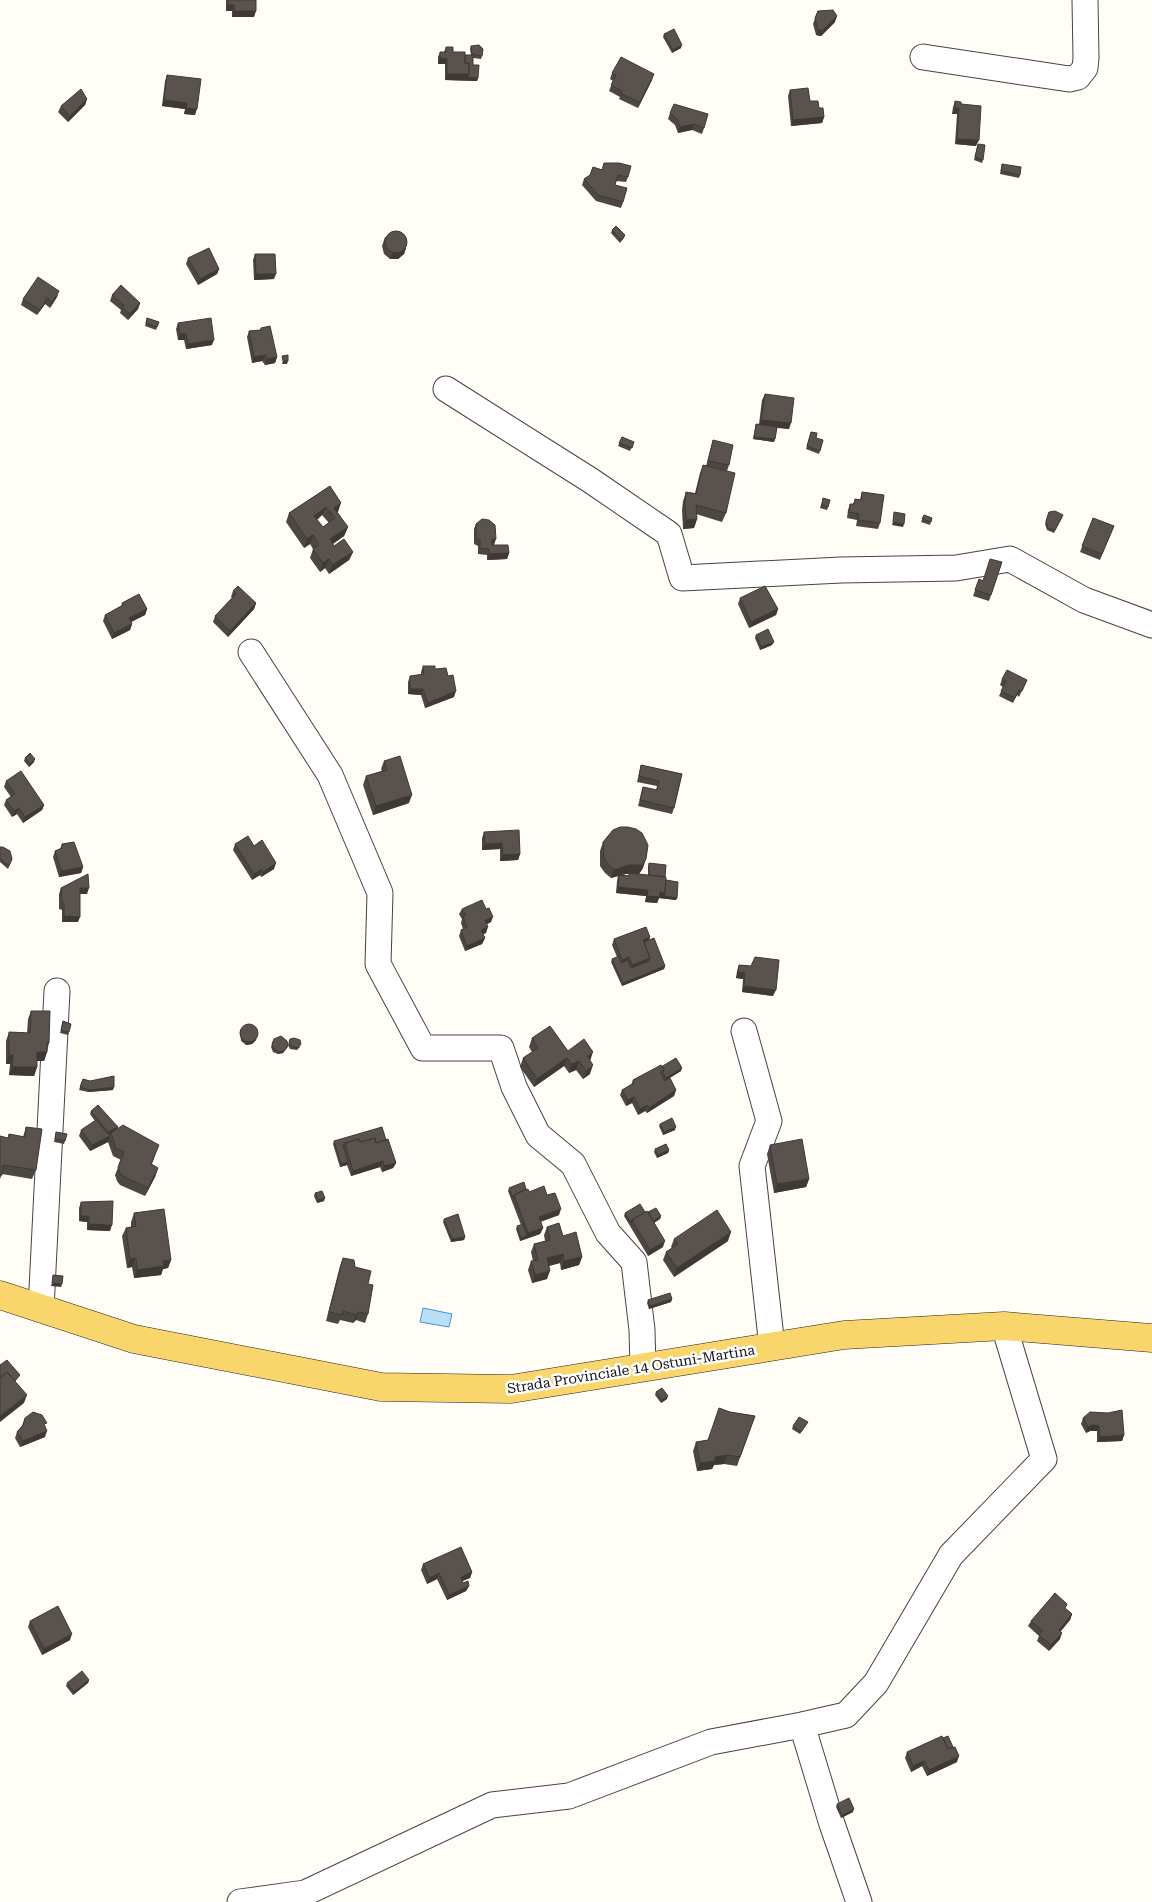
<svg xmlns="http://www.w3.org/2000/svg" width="1152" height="1902" viewBox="0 0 1152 1902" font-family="'Roboto Serif',serif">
<rect width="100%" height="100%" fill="#fffdf5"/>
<path fill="#b9e0f7" stroke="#3f96cf" d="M423 1308 452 1314 449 1327 420 1322Z"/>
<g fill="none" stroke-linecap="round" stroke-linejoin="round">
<defs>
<path id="minor" d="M923 57 1069 79 1078 77 1085 68 1086 58 1085 0
M446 389 590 480 669 534 682 578 841 570 956 568 1010 559 1084 600 1152 625
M251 652 330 775 380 893 378 964 423 1048H501L514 1087 538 1135 573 1164 608 1233 634 1262 642 1330 643 1368
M744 1031 769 1121 752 1166 772 1347
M41 1309 57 991
M802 1725 832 1824 859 1902
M240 1902 305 1893 492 1805 569 1796 711 1742 802 1725 846 1715 876 1683 951 1555 1044 1459 1004 1326"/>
<path id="major" d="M0 1295 134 1339 381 1387 511 1389 844 1335 1004 1326 1152 1338"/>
</defs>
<use href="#minor" stroke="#444" stroke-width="27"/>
<use href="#major" stroke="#222" stroke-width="29"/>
<use href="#minor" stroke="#fff" stroke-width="25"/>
<use href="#major" stroke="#f9d66b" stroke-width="28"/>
</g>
<path fill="#4d4742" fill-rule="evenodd" d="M226 0H256L254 17H232V11H226Z
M818 11 835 22 821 36 816 35 813 24Z
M664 34 681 48 672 53 663 37Z
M471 46 482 56 481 59 473 58V65L478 78 477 81 445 80V64H438V57L440 52H444L446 47 453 52 465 55H471L470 49Z
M612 73 652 80 638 108 619 99 620 97 609 91 613 81 610 79Z
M167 75 195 115 184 114 185 109 162 106 165 81Z
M790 90 810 101 819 108 824 117 822 123 791 126 788 96Z
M87 99 85 105 68 122 58 112 61 106Z
M955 101 961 104 976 146 955 144 957 114H952L953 107Z
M670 113 704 128 702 134 692 130 678 133 675 125 668 119Z
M978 144 983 160 982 163 974 160Z
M1002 164 1020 175 1019 178 1000 174Z
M593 167 628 177 626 182 616 181 615 185 623 202 621 208 596 201 582 185 584 179 590 175Z
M612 230 625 235 624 238 620 243 611 233Z
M385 237 406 248 404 254 398 259H390L384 254 382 246Z
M255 254 274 279 254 280 253 260Z
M188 258 219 269 217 274 198 285 186 264Z
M112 295 140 303 138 309 128 320 120 313 121 310 110 301Z
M57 297 50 308 45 304 37 315 21 305 23 299Z
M147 318 159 322 156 330 145 326Z
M178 323 212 345 186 349 184 340H178L176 329Z
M261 328 277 357 275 363 265 365 262 361 252 363 247 337 249 331 260 330Z
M765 394 789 429 777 428 774 442 753 439 756 424H759L762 400Z
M811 432 816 438 823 440 819 454 806 449Z
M622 437 634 442 630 451 618 446Z
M713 440 729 465 727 471 726 513 722 522 696 514 697 519 694 528 683 529 682 510 683 501 686 492 695 493 700 473 703 465 706 466Z
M330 486 338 512H337L348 527 344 536 333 544 334 546 353 552 349 560 329 574 325 568 320 572 310 558 313 549 310 544 304 548 286 522 289 513ZM322 515 329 523 323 527 317 520Z
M862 492 880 523 878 529 856 526 857 520 847 518 848 510 850 504H853L855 499 860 500Z
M823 498 828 507 827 510 820 508Z
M1049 512 1062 518 1054 533 1047 530 1045 524Z
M924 515 932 518 930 525 921 522Z
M1093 518 1114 526 1100 560 1080 552Z
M476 524 494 545 509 553 507 559 487 560V555L478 554V546L474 544V529Z
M1002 562 989 601 973 596 979 579 983 581Z
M233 591 256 603 254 609 228 637 213 622 215 616 232 598 231 597Z
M740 598 778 609 776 615 749 628 738 604Z
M122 603 147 609 145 615 131 622 132 624 130 630 112 639 103 621 105 615 121 607Z
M756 635 772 645 760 650 755 638Z
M423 666 435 669 448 676 454 697 425 708 421 695 408 694V682L410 676 421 675V672Z
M1002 679 1027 680 1019 697 1017 695 1013 703 999 696 1003 687 1000 685Z
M25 758 34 762 29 767 24 761Z
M384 761 409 803 373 815 363 785 366 776 382 771 381 769Z
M641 765 682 774 674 808 672 814 638 806 643 787 656 790 657 786 637 782Z
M6 781 44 805 42 810 23 823 17 814 12 817 4 805 6 800 11 797 4 787Z
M484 832 520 854 518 860 500 861V849L482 850V838Z
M603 842 643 868 639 874H635L648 875V866L649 863 665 877 666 880 677 898 676 900 659 898 657 903 645 902 646 896 616 893 617 881 618 876 611 878 605 873 600 866V851ZM626 874H629L628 876 621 875Z
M62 844 83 867 81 873 59 877 53 857 55 851 60 849Z
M235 844 254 846 274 869 261 877 260 875 252 880 233 850Z
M0 847 12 859 8 869 0 862Z
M61 888 87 894H80L78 922H62V910L59 909V894Z
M462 909 491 922 487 924 486 933 483 934 485 938 482 944 465 951 459 936 461 930 463 929 461 923 462 919 459 914Z
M650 937 649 940 665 966 664 969 622 986 611 962 612 959 617 957 612 945 614 939Z
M739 965 751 966 773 996 742 992 743 979 736 978 737 971Z
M31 1011 49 1043 47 1052 44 1061H37V1067L34 1076 9 1075 10 1064H6V1041L9 1032 27 1033 28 1019Z
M63 1021 69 1032 68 1035 60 1033Z
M241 1029 256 1040 252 1044 246 1045 241 1041 240 1032Z
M532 1038 590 1061V1074L583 1079 576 1070 569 1073 564 1066 534 1087 520 1067 523 1058 532 1052 529 1047Z
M274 1039 286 1049 283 1053 278 1054 273 1052 271 1047Z
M290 1039 300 1047 297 1050 290 1049 288 1045Z
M661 1067 681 1071 665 1081 676 1090 674 1096 647 1113 645 1111 638 1115 632 1103 626 1106 620 1095 622 1090 631 1085 633 1080Z
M83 1079 113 1090 88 1092 79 1090Z
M91 1111 118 1127 117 1129 156 1153 152 1164 158 1168 155 1177 145 1196 120 1185 117 1181 115 1175 121 1160 113 1156 108 1142 90 1151 79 1136 81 1130 95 1121 90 1114Z
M660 1124 675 1130 663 1135 659 1126Z
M26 1127 36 1170 32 1179 2 1174 0 1179V1136L8 1138 9 1134 23 1137Z
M56 1132 65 1141 64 1144 54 1142Z
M386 1140 396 1163 393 1168 382 1172 380 1167 351 1176 347 1165 340 1167 333 1144 334 1141Z
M770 1145 809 1179 806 1187 774 1193 767 1154Z
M655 1149 669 1150 668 1153 657 1158 654 1152Z
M509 1188 526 1189 529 1192 547 1195 559 1215 540 1222 543 1228 540 1234 520 1241 516 1229 517 1226 521 1225 508 1191Z
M315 1193 324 1201 317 1203 314 1196Z
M81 1202 110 1231 87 1230V1222L79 1221V1208Z
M645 1212 661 1216 660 1219 654 1223 663 1247 648 1256 624 1216 625 1213Z
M134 1213 171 1260 168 1268 163 1269 161 1275 134 1278 132 1267 127 1268 122 1236 126 1228 131 1227V1222Z
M444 1219 465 1237 464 1240 451 1242 443 1222Z
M547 1227 563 1236 582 1257 579 1265 561 1270 560 1263 549 1266 547 1279 532 1283 528 1270 531 1261H533L531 1252 534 1244 545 1241 544 1235Z
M674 1239 728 1241 674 1277 663 1260 666 1252 672 1248 671 1247Z
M343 1258 355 1267 368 1284V1314L365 1323 356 1320 353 1323 340 1320 338 1324 326 1321 340 1266Z
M672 1299 671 1302 649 1309 647 1303 648 1300Z
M656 1392 667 1399 661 1403 655 1395Z
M730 1412 755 1416 737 1466 724 1464 714 1465 712 1469 697 1471 693 1451 696 1442 708 1440Z
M25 1418 45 1427V1437L20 1447 15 1438 17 1432 22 1426Z
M1083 1418 1124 1435 1122 1441 1097 1442V1431H1090L1086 1433 1081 1424Z
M808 1422 800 1434 792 1429 793 1426Z
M423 1564 472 1572 470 1578 462 1581 463 1583 469 1586 466 1591 447 1600 437 1579 427 1584 421 1570Z
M1066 1609 1072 1614 1070 1620 1060 1631V1639L1049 1651 1037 1641 1039 1636 1028 1626 1031 1621Z
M30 1621 70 1640 42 1655 28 1627Z
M89 1680 88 1683 73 1695 66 1686 67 1683Z
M907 1752 957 1762 927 1776 922 1766 911 1772 905 1758Z
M837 1804 853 1812 841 1818 836 1807Z"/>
<path fill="#3f3936" d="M228 5H234L232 11H226Z
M234 11H256L254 17H232Z
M837 16 835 22 821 36 816 35 818 30Z
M682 45 681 48 672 53 673 50Z
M440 58 447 59 445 64H438Z
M447 74H469L478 78 477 81 445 80Z
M654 74 652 80 638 108 640 102Z
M87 99 85 105 68 122 70 116Z
M164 100 187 103 185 109 162 106Z
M186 108 197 109 195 115 184 114Z
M955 108H959L957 114H952Z
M824 117 822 123 791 126 793 120Z
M694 124 692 130 678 133 680 127Z
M957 139 979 140 976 146 955 144Z
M406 248 404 254 398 259H390L392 254Z
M219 269 217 274 198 285 200 279Z
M256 274H276L274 279 254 280Z
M59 291 57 297 50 308 52 302Z
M47 298 45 304 37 315 40 310Z
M140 303 138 309 128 320 130 314Z
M180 334H186L184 340H178Z
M214 340 212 345 186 349 188 344Z
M265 355 262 361 252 363 254 357Z
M277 357 275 363 265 365 267 359Z
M283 361H288L287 364H282Z
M761 420 791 423 789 429 759 425Z
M754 437 775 439 774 442 753 439Z
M341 503 338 512 332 515 334 508Z
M326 507 322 515 311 524 314 516Z
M697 519 694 528 683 529 686 520Z
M893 522 904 524 903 527 892 525Z
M348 527 344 536 327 548 330 539Z
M313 535 310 544 304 548 307 539Z
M492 539H496L494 545H490Z
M353 552 349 560 329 574 332 565Z
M509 553 507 559 487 560 489 554Z
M329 559 325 568 320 572 323 563Z
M256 603 254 609 228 637 230 631Z
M147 609 145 615 127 624 129 618Z
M778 609 776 615 749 628 751 622Z
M132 624 130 630 112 639 114 633Z
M774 642 772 645 760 650 761 647Z
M410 689H423L421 695 408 694Z
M456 691 454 697 425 708 428 703Z
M35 759 34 762 29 767 30 764Z
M412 795 409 803 373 815 376 806Z
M44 805 42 810 23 823 25 817Z
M19 808 17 814 12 817 14 811Z
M502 843 500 849 482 850 485 844Z
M520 854 518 860 500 861 503 855Z
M646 859 643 868 639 874H626L611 878 614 870Z
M276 863 274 869 261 877 263 872Z
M83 867 81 873 59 877 61 871Z
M262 869 260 875 252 880 254 874Z
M618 887 648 890 646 896 616 893Z
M80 888H89L87 894H78Z
M660 892 665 893 677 898 676 900 659 898 657 903 645 902 647 896Z
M64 916 80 917 78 922H62Z
M493 917 491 922 483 926 485 920Z
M488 927 486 933 479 936 481 930Z
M650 937 648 943H642L643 940Z
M485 938 482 944 465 951 467 946Z
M629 957 627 963 620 966 622 960Z
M650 958 648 964 630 971 632 965Z
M665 966 664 969 622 986 623 983Z
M738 972 745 973 743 979 736 978Z
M744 986 776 990 773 996 742 992Z
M257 1037 256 1040 252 1044 246 1045 247 1042Z
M288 1046 286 1049 283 1053 278 1054 279 1052Z
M37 1052H47L44 1061H34Z
M593 1052 590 1061 587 1056Z
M9 1055H13L10 1064H6Z
M567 1058 564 1066 534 1087 537 1079Z
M579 1061 576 1070 569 1073 572 1064Z
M593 1065 590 1074 583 1079 586 1071Z
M12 1067H37L34 1076 9 1075Z
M682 1068 681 1071 664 1081 666 1078Z
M114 1087 113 1090 88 1092 89 1090Z
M676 1090 674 1096 647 1113 649 1108Z
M634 1097 632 1103 626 1106 628 1100Z
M647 1105 645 1111 638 1115 640 1109Z
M118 1127 116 1130 107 1135 108 1132Z
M676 1127 675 1130 663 1135 664 1132Z
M110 1136 108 1142 90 1151 92 1145Z
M669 1150 668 1153 657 1158 658 1155Z
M383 1161 380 1167 351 1176 353 1171Z
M348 1162 347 1165 340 1167 341 1164Z
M396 1163 393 1168 382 1172 384 1166Z
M158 1168 155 1177 145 1196 148 1188Z
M809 1179 806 1187 774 1193 777 1184Z
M325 1198 324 1201 317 1203 318 1200Z
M561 1209 559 1215 537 1223 539 1217Z
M81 1216H89L87 1222 79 1221Z
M661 1216 660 1219 650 1225 651 1223Z
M89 1224 112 1225 110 1231 87 1230Z
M543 1228 540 1234 520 1241 521 1238 527 1236 528 1233Z
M731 1232 728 1241 674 1277 677 1268Z
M465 1237 464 1240 451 1242 452 1239Z
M665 1241 663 1247 648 1256 650 1250Z
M563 1254 560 1263 544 1267 547 1258Z
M582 1257 579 1265 561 1270 564 1261Z
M136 1258 132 1267 127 1268 130 1259Z
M171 1260 168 1268 163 1269 161 1275 134 1278 137 1270 163 1261Z
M550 1271 547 1279 532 1283 535 1275Z
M52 1283 62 1284 61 1287 51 1286Z
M672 1299 671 1302 649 1309 650 1306Z
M359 1312 356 1320 353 1323 356 1315Z
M27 1395 24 1403 0 1422V1416Z
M668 1396 667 1399 661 1403 662 1400Z
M1092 1425 1099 1426 1097 1431H1090L1086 1433 1088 1427Z
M47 1431 45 1437 20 1447 23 1441Z
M1124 1435 1122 1441 1097 1442 1100 1437Z
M727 1455 724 1464 714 1465 712 1469 697 1471 700 1463 715 1457Z
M472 1572 470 1578 458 1583 461 1577Z
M439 1573 437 1579 427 1584 430 1578Z
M469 1586 466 1591 447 1600 449 1595Z
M1072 1614 1070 1620 1057 1636 1059 1630Z
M1062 1633 1060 1639 1049 1651 1051 1645Z
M72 1634 70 1640 42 1655 44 1649Z
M89 1680 88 1683 73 1695 74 1692Z
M959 1756 957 1762 927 1776 929 1770Z
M924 1761 922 1766 911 1772 913 1766Z
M854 1809 853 1812 841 1818 842 1815Z"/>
<path fill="#5a524d" stroke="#3f3936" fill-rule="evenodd" d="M228 0H256V11H234V5H228Z
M833 10 837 16 823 30H818L815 18 818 11Z
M674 29 682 45 673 50 664 34Z
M479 45 483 49 482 56 472 54 471 46Z
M446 47H453V52H465V63H469V74H447V59L440 58V52H446Z
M465 55H473V65H479L478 78 468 77 469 74V63H465Z
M621 57 654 74 640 102 621 94 622 91 611 85 616 75 612 73Z
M167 75 201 79 197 109 186 108 187 103 164 100Z
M808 88 810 101H818L819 108H823L824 117 793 120 790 90Z
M81 89 87 99 70 116 61 106Z
M955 101 961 102V104L981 106 979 140 957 139 959 108H955Z
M674 104 708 114 704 128 694 124 680 127 677 119 670 113Z
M978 144 985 145 983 160 975 157Z
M604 163H619L631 166 628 177 618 175 615 185 627 188 623 202 598 195 584 179 590 175 593 167 602 170Z
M1002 164 1021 167 1020 175 1001 171Z
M616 226 625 235 621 240 612 230Z
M385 242a11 11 0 1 1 22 0a11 11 0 1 1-22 0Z
M209 248 219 269 200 279 188 258Z
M255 254H275L276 274H256Z
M38 277 59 291 52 302 47 298 40 310 23 299Z
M121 285 140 303 130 314 122 307 124 305 112 295Z
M147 318 159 322 157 327 146 323Z
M211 318 214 340 188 344 186 334H180L178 323Z
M270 326 277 357 267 359 265 355 254 357 249 331 261 330V328Z
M288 355V361H283L282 356Z
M765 394 794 398 791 423 761 420Z
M756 424 777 427 775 439 754 437Z
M811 432 817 433 816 438 823 440 820 451 807 446Z
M622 437 634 442 632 448 619 443Z
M713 440 733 445 729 465 708 461Z
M703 465 735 473 726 513 696 505 697 519 686 520 685 501 686 492 696 494Z
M330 486 341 503 334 508 348 527 330 539 334 546 344 539 353 552 332 565 329 559 323 563 313 549 319 545 313 535 307 539 289 513ZM326 507 335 518 323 527 314 516Z
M862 492 884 495 880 523 858 520 859 514 849 512 850 504H854L855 499 861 500Z
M823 498 830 500 828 507 822 505Z
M1055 511 1063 515 1055 530 1048 528 1046 521 1049 512Z
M894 512 905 514 904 524 893 522Z
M924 515 932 518 931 522 922 519Z
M1093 518 1114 526 1102 554 1082 546Z
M482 519 489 520 495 525 496 539H492V545H508L509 553 489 554V549L480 548V540L476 538V524Z
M990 559 1002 562 991 595 975 590 979 579 983 581Z
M238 586 256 603 230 631 215 616 236 594 233 591Z
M765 586 778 609 751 622 740 598Z
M139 594 147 609 129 618 132 624 114 633 105 615 123 605 122 603Z
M768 629 774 642 761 647 756 635Z
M423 666H435V669L446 668 448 676 453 675 456 691 428 703 423 689H410V676L424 674Z
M1007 670 1027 680 1022 691 1019 690 1015 698 1001 691 1006 681 1002 679Z
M30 753 35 759 30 764 25 758Z
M400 756 412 795 376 806 366 776 387 770 384 761Z
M641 765 682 774 674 808 640 800 643 787 657 790 659 781 639 776Z
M21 771 44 805 25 817 19 808 14 811 6 800 15 794 6 781Z
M620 827H628L636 829 642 833 648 845 646 859 642 865H629L614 870 608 864 604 858 603 842 613 830Z
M519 830 520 854 503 855 502 843 485 844 484 832Z
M248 836 254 846 262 840 276 863 263 872 262 869 254 874 235 844Z
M74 842 83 867 61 871 55 851 62 848V844Z
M0 847H3L10 851 12 859 9 866 0 858Z
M649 863 666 865 665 877 649 875Z
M629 873 666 877 665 893 660 892 659 897 647 896 648 890 618 887 619 875 629 876Z
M88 874 89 888H80V917L64 916V904L62 903 61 888Z
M666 880 678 882 677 898 664 896 665 893Z
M482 900 486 909 489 908 493 917 485 920 488 927 481 930 485 938 467 946 461 930 467 927 463 917 466 915 462 909Z
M646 927 650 937 643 940 650 958 632 965 629 957 622 960 614 939Z
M654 938 665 966 623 983 612 959 619 956 621 963 628 960 631 968 649 961 650 958 644 942Z
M755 957 779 960 776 990 744 986 745 973 738 972 739 965 751 966Z
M31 1011H50L49 1043H47V1052H37V1067H12L13 1055H9V1032L30 1033Z
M63 1021 71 1024 69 1032 61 1030Z
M240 1033a9 9 0 1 1 18 0a9 9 0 1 1-18 0Z
M550 1026 568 1051 584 1039 593 1052 587 1056 593 1065 586 1071 579 1061 572 1064 567 1058 537 1079 523 1058 538 1048 532 1038Z
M281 1036 287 1041 288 1046 284 1051 279 1052 274 1049 272 1044 274 1039Z
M294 1038 300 1040 301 1044 298 1048 291 1046 289 1042 290 1039Z
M676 1058 682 1068 666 1078 663 1073 664 1070 661 1067Z
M661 1065 664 1070 660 1072 665 1081 670 1078 676 1090 649 1108 647 1105 640 1109 634 1097 628 1100 622 1090 634 1083 633 1080Z
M114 1076V1087L89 1090 80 1087 83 1079 90 1081Z
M98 1105 118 1127 108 1132 91 1111Z
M672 1118 676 1127 664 1132 660 1124Z
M96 1120 110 1136 92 1145 81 1130Z
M123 1125 159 1145 151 1164 158 1168 148 1188 123 1176 120 1173 118 1167 124 1152 116 1148 111 1133Z
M26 1127 42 1129 36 1170 3 1165 2 1175H0V1136L8 1138 9 1134 25 1137Z
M382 1127 386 1140 376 1143 375 1138 360 1142 359 1139 345 1143 343 1146 348 1162 341 1164 334 1141Z
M56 1132 67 1134 65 1141 55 1139Z
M375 1138 376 1143 388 1139 396 1163 384 1166 383 1161 353 1171 345 1143 359 1139 360 1142Z
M802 1139 809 1179 777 1184 770 1145Z
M666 1144 669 1150 658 1155 655 1149Z
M524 1182 526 1189 514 1195 513 1198 509 1188Z
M544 1186 547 1195 555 1193 561 1209 539 1217 543 1228 528 1233 514 1195 528 1189 529 1192Z
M322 1191 325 1198 318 1200 315 1193Z
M113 1201 112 1225 89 1224V1216H81V1202Z
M640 1204 645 1212 632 1220 631 1223 625 1213Z
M656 1208 661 1216 653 1221 648 1212Z
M164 1209 171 1260 163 1261 164 1266 137 1270 136 1258 130 1259 126 1228 136 1226 134 1213Z
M717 1210 731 1232 677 1268 666 1252 678 1244 674 1239Z
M647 1211 665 1241 650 1250 632 1220Z
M458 1214 465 1237 452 1239 444 1219Z
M559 1223 563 1236 576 1232 582 1257 564 1261 563 1254 547 1258 550 1271 535 1275 531 1261 538 1260 534 1244 550 1240 547 1227Z
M523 1224 527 1236 521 1238 517 1226Z
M343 1258 354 1260 355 1267 371 1271 368 1284 373 1285 368 1314 359 1312 356 1315 343 1311 342 1315 329 1312Z
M53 1275 63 1276 62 1284 52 1283Z
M670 1293 672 1299 650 1306 648 1300Z
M7 1360 20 1375 15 1381 7 1372 0 1378V1365Z
M7 1372 27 1395 0 1416V1378Z
M662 1388 668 1396 662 1400 656 1392Z
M719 1408 730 1412 755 1416 740 1457 727 1455 715 1457V1461L700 1463 696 1442 708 1440Z
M1122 1410 1124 1435 1100 1437 1099 1426 1092 1425 1088 1427 1083 1418 1090 1412 1108 1413Z
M33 1412 42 1415 47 1423 44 1424 47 1431 23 1441 17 1432 23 1425 25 1418Z
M799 1417 808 1422 801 1432 793 1426Z
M461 1547 472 1572 461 1577 463 1583 468 1581 469 1586 449 1595 439 1573 430 1578 423 1564Z
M1055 1593 1067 1604 1065 1608 1072 1614 1059 1630 1062 1633 1051 1645 1039 1635 1043 1631 1031 1621Z
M58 1606 72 1634 44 1649 30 1621Z
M82 1671 89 1680 74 1692 67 1683Z
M942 1736 948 1749 955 1747 959 1756 929 1770 924 1761 913 1766 907 1752Z
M948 1736 953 1747 948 1749 943 1738Z
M849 1798 854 1809 842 1815 837 1804Z"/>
<g text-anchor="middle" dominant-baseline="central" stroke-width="5" stroke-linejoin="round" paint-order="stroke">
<g font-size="14" fill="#111" stroke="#fff">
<text transform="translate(631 1369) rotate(-9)">Strada Provinciale 14 Ostuni-Martina</text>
</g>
</g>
</svg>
